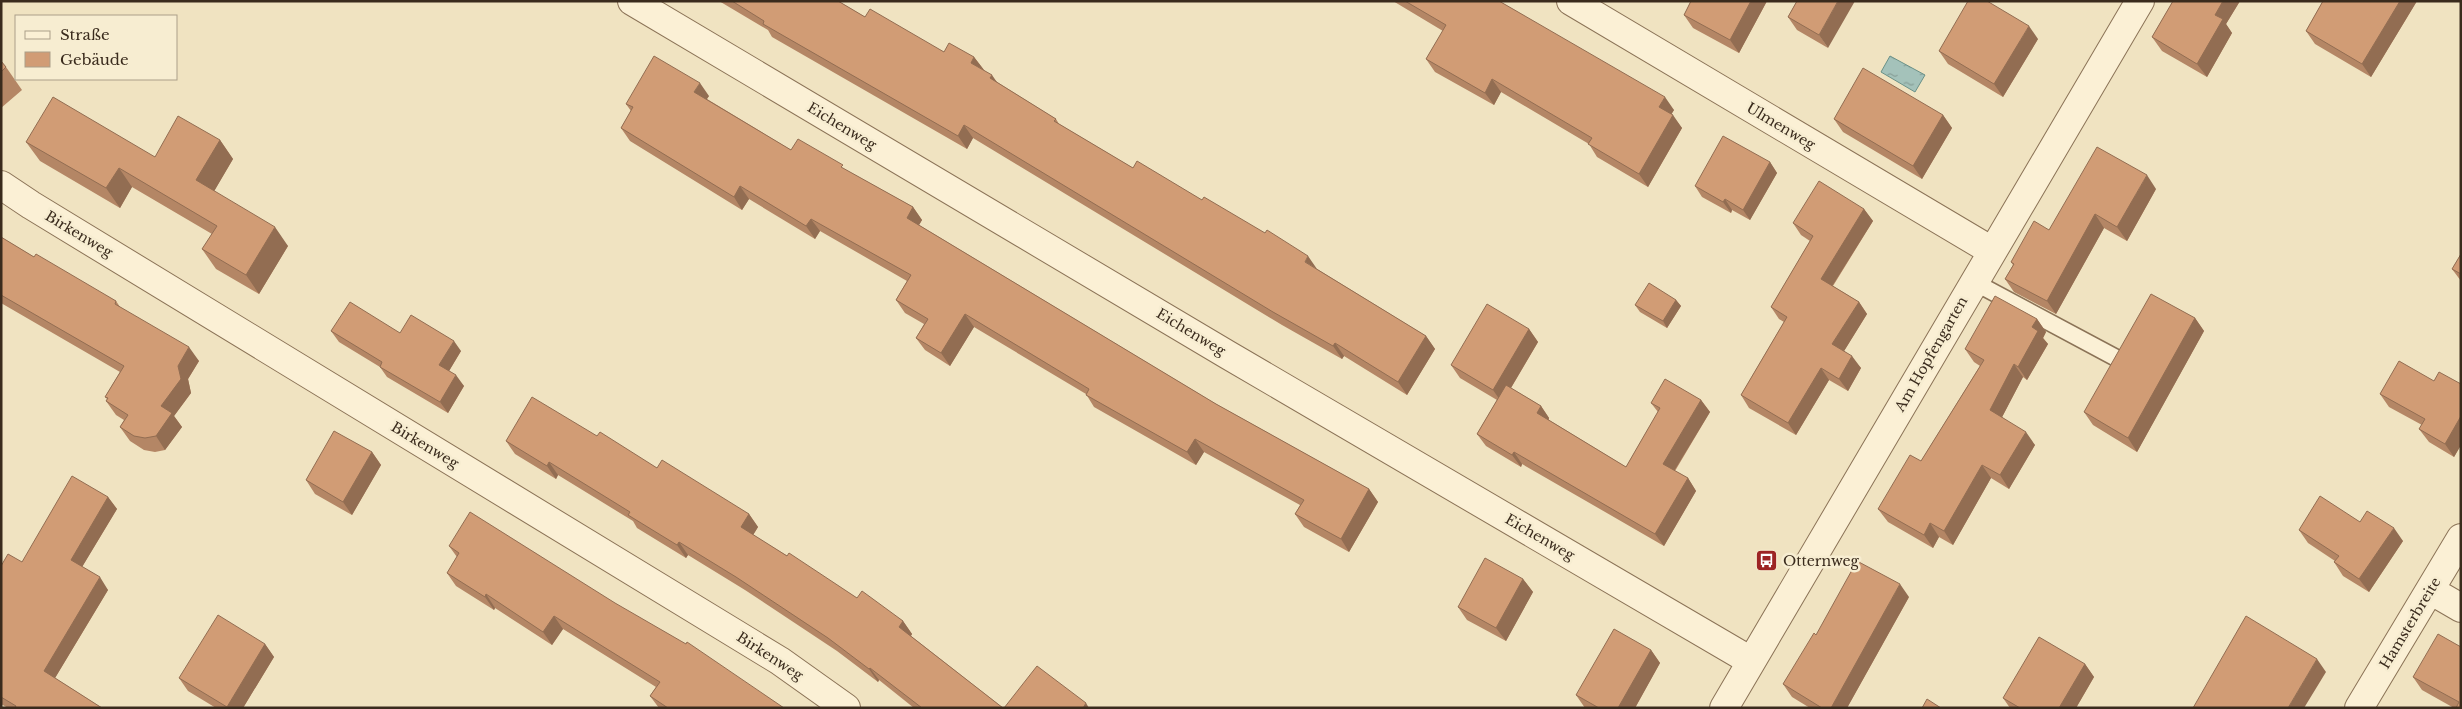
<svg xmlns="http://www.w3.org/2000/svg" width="2462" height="709" viewBox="0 0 2462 709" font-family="'Libre Baskerville',serif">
<defs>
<pattern id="water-ripples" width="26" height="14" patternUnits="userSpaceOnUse" patternTransform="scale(1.25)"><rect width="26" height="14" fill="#a4c2ba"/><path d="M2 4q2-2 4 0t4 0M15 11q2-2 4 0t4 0" fill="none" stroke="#879e97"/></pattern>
</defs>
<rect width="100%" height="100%" fill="#f0e3c1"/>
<path fill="url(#water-ripples)" stroke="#6a9188" d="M1890 56 1925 75 1915 92 1881 72Z"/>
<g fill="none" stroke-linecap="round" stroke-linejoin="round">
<defs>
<path id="service" d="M1974 282 2120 360"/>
<path id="minor" d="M632 1 1228 355 1751 661
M1571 1 1992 251
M1 185 31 205 780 661 846 708
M2430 590 2461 608
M1724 708 2140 1
M2359 708 2461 538"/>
</defs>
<use href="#service" stroke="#8b7357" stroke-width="19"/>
<use href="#minor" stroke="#8b7357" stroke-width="30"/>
<use href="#service" stroke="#fbf0d5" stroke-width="16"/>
<use href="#minor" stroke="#fbf0d5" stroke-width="28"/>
</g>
<path fill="#b48665" d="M719 1H838L865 17 944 52 974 57 984 70 997 82 1056 119 1059 124 1133 168 1317 269 1426 336 1435 349 1407 395 1344 356 1342 359 1282 325 973 138 967 149 772 37 768 30Z
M1393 1H1499L1674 110 1671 114 1682 128 1648 187 1597 157 1589 144 1501 92 1494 105 1435 72 1426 59 1443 31Z
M1691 1H1767L1739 53 1693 28 1684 15Z
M1797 1 1828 48 1797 30 1788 17Z
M2173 1H2240L2226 24 2232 33 2207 77 2162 51 2152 37Z
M2323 1H2417L2371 77 2315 44 2306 31Z
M2038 39 2003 97 1948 64 1939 51Z
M1 61 6 67 22 90 1 108Z
M709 96 707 99 791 150 846 170 913 207 922 220 919 225 1216 404 1369 489 1378 502 1349 552 1304 527 1295 514 1300 505 1204 452 1196 465 1094 407 1086 394 974 327 950 366 925 350 916 338 924 324 905 313 896 300 907 281 820 231 815 239 749 199 742 210 630 141 621 128 631 111 626 104Z
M1943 115 1952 128 1922 179 1843 132 1834 119Z
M220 140 233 159 214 191 288 246 259 294 216 269 202 249 212 234 132 187 120 208 40 161 26 142 155 157Z
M1770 162 1777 173 1750 220 1732 210 1731 213 1702 197 1695 186Z
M2156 189 2127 241 2104 228 2056 314 2014 292 2005 279 2013 265 2011 262 2049 230Z
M1864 209 1873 221 1833 286 1859 302 1867 314 1844 351 1861 368 1848 391 1829 380 1796 435 1749 408 1741 395 1784 322 1779 319 1771 307 1810 241 1801 235 1793 223Z
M1 237 34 257 116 301 120 307 199 361 188 379 191 393 174 416 182 427 165 450 155 452 144 450 130 441 120 427 124 420 116 415 106 401 107 399 105 397 120 372 1 303Z
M2461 254V281L2452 269Z
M1676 300 1681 306 1667 328 1640 312 1635 305Z
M2195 318 2204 331 2137 452 2093 425 2084 412Z
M2037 319 2046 332 2043 338 2048 344 2027 380 2023 377 2002 417 2035 445 2009 489 1991 478 1953 545 1939 537 1933 548 1888 522 1878 509 1921 461 1980 366 1974 362 1965 349Z
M1529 329 1538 342 1511 388 1541 406 1549 418V420L1626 467 1658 412 1651 403 1701 400 1710 412 1675 471 1688 478 1696 491 1664 546 1522 464 1521 467 1486 446 1477 434 1497 400 1460 378 1451 365Z
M331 331 400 333 461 351 449 371 464 386 448 413 387 377 380 367 339 342Z
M2434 381 2461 384V445L2454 457 2429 442 2419 429 2422 425 2389 407 2380 394Z
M597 436 657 468 749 514 758 527 753 535 857 598 903 621 912 634 911 636 1003 708H914L879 680 878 682 837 651 745 590 688 555 686 558 637 528 633 521 558 475 556 479 515 454 506 441Z
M372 452 381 465 352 515 315 494 306 480Z
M108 497 117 509 82 567 108 590 55 678 102 708H8L1 704V566L22 562Z
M2360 522 2403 541 2369 592 2343 576 2334 562 2335 561 2308 543 2299 530Z
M449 546 784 708H659L650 696 656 687 563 629 552 645 495 608 494 610 456 586 447 573 457 557Z
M1523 579 1533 592 1506 641 1467 620 1458 607Z
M1909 597 1847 708H1810L1792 697 1783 684 1816 635Z
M265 644 274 657 243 708H216L188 691 179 678Z
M2461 647V708H2454L2422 690 2413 677Z
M1651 650 1660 663 1635 708H1585L1576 695Z
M2085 664 2094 677 2076 708H2010L2003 698Z"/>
<path fill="#926d52" d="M1751 1H1767L1739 53 1730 40Z
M1838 1H1855L1828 48 1819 35Z
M2223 1H2240L2226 24 2232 33 2207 77 2197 64 2215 15Z
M2400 1H2417L2371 77 2362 64Z
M2029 26 2038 39 2003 97 1994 84Z
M974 57 984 70 971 63Z
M992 75 1001 88 990 78Z
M1492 79 1501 92 1494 105 1485 93Z
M700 83 709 96 703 104 694 92Z
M1665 97 1674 110 1668 120 1659 107Z
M1673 115 1682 128 1648 187 1639 174Z
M1943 115 1952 128 1922 179 1913 166Z
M964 125 973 138 967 149 958 136Z
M220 140 233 159 209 200 196 180Z
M1770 162 1777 173 1750 220 1743 210Z
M119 168 132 187 120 208 106 188Z
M2147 175 2156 189 2127 241 2117 227Z
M740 186 749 199 742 210 734 197Z
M1725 199 1732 210 1731 213 1723 202Z
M913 207 922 220 916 230 907 218Z
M1864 209 1873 221 1829 291 1821 279Z
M2095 214 2104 228 2056 314 2047 301Z
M811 219 820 231 815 239 806 226Z
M275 227 288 246 259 294 246 275Z
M1308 256 1317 269 1305 262Z
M1676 300 1681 306 1667 328 1663 321Z
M1859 302 1867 314 1841 356 1832 344Z
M965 314 974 327 950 366 941 353Z
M2195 318 2204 331 2137 452 2128 438Z
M2037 319 2046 332 2043 338 2048 344 2027 380 2018 367 2032 327Z
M1529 329 1538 342 1502 403 1493 390Z
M1426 336 1435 349 1407 395 1398 382Z
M454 341 461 351 446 376 439 365Z
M1335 343 1344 356 1342 359 1333 346Z
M189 347 199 361 188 379 191 393 174 416 182 427 165 450 156 436 161 406 178 366Z
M1852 356 1861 368 1848 391 1839 379Z
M2014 364 2023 377 1999 423 1990 410Z
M1821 368 1829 380 1796 435 1788 423Z
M456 375 464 386 448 413 440 402Z
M1701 400 1710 412 1671 476 1663 464Z
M1541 406 1549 418 1545 425 1537 413Z
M2461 416V445L2454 457 2445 444Z
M2026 432 2035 445 2009 489 2000 475Z
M1195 439 1204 452 1196 465 1187 452Z
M372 452 381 465 352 515 343 502Z
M1514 452 1522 464 1521 467 1512 455Z
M549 462 558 475 556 479 547 466Z
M1982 465 1991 478 1953 545 1944 531Z
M1688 478 1696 491 1664 546 1655 534Z
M1369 489 1378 502 1349 552 1341 539Z
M108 497 117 509 79 572 71 560Z
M749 514 758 527 750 540 741 527Z
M1930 523 1939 537 1933 548 1924 535Z
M2394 528 2403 541 2369 592 2359 579Z
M679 542 688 555 686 558 677 545Z
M100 577 108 590 52 683 44 671Z
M1523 579 1533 592 1506 641 1496 628Z
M1900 584 1909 597 1847 708H1831Z
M486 594 495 608 494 610 485 597Z
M554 616 563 629 552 645 543 632Z
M903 621 912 634 908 640 899 627Z
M265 644 274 657 243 708H227V707Z
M1651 650 1660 663 1635 708H1618Z
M2317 659 2326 672 2304 708H2288Z
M2085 664 2094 677 2076 708H2059Z
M870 668 879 680 878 682 869 669Z
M1086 703 1089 708H1083Z"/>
<path fill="#d19c75" stroke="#926d52" d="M732 1H838L865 17 870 9 944 52 949 43 974 57 971 63 992 75 990 78 1056 119 1054 121 1133 168 1137 161 1202 200 1204 197 1265 233 1267 230 1308 256 1305 262 1426 336 1398 382 1335 343 1333 346 1273 312 964 125 958 136 763 24 764 21Z
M1405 1H1499L1665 97 1659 107 1673 115 1639 174 1588 144 1592 138 1492 79 1485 93 1426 59 1446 25Z
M1691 1H1751L1730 40 1684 15Z
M1797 1H1838L1819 35 1788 17Z
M1968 1H1987L2029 26 1994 84 1939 51Z
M2173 1H2223L2215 15 2223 19 2197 64 2152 37Z
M2323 1H2400L2362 64 2306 31Z
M654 56 700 83 694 92 791 150 798 139 843 165 841 167 913 207 907 218 1216 404 1369 489 1341 539 1295 514 1304 500 1195 439 1187 452 1086 395 1089 389 965 314 941 353 916 338 928 319 896 300 911 275 811 219 806 226 740 186 734 197 621 128 633 107 626 104Z
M1 61 6 67 1 72Z
M1863 68 1943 115 1913 166 1834 119Z
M53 97 155 157 178 116 220 140 196 180 275 227 246 275 202 249 217 226 119 168 106 188 26 142Z
M1723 136 1770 162 1743 210 1725 199 1723 202 1695 186Z
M2097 147 2147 175 2117 227 2095 214 2047 301 2005 279 2014 264 2011 262 2034 221 2049 230Z
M1819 181 1864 209 1821 279 1859 302 1832 344 1852 356 1839 379 1821 368 1788 423 1741 395 1787 317 1771 307 1813 236 1793 223Z
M1 237 34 257 36 254 116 301 115 304 189 347 178 366 181 379 161 406 172 413 156 436 145 438 134 436 120 427 128 415 106 401 108 398 105 397 124 366 1 295Z
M2461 254V274L2452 269Z
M1649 283 1676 300 1663 321 1635 305Z
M2151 294 2195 318 2128 438 2084 412Z
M1995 296 2037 319 2032 327 2038 331 2018 367 2014 364 1990 410 2026 432 2000 475 1982 465 1944 531 1930 523 1924 535 1878 509 1910 455 1921 461 1984 360 1965 349Z
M350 302 400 333 411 315 454 341 439 365 456 375 440 402 380 367 382 362 331 331Z
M1487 304 1529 329 1493 390 1451 365Z
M2399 361 2434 381 2439 372 2461 384V416L2445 444 2419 429 2425 419 2380 394Z
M1665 379 1701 400 1663 464 1688 478 1655 534 1514 452 1512 455 1477 434 1506 385 1541 406 1537 413 1626 467 1660 408 1651 403Z
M532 397 597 436 600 432 657 468 662 460 749 514 741 527 787 556 789 553 857 598 862 591 903 621 899 627 1003 708H922L870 668 869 669 828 638 736 577 679 542 677 545 628 515 630 512 549 462 547 466 506 441Z
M334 431 372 452 343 502 306 480Z
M72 476 108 497 71 560 100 577 44 671 102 708H15L16 706 1 697V566L8 554 22 562Z
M2320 496 2360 522 2367 511 2394 528 2359 579 2334 562 2339 556 2299 530Z
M470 512 615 603 686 644 687 642 784 708H668L650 696 660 682 554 616 543 632 486 594 485 597 447 573 459 553 449 546Z
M1485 558 1523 579 1496 628 1458 607Z
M1857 561 1900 584 1831 708H1822L1783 684 1814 633 1816 635Z
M218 615 265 644 227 707 179 678Z
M2246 616 2317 659 2288 708H2193Z
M1614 629 1651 650 1618 708H1599L1576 695Z
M2438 634 2461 647V708H2456L2459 702 2413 677Z
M2039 637 2085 664 2059 708H2020L2003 698Z
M1037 666 1086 703 1083 708H1004Z
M1927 699 1941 708H1922Z"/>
<defs>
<symbol id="bus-square" viewBox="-11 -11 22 22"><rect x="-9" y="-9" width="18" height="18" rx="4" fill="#9d2424" stroke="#f7edd1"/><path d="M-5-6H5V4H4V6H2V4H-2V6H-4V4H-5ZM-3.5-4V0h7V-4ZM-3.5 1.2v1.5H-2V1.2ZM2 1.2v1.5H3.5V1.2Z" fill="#fff"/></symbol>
</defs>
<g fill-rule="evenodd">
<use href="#bus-square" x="1754" y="548" width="25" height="25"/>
</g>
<g text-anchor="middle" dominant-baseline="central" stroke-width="5" stroke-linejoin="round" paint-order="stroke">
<g font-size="14" fill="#3a2b1d" stroke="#f7edd1">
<text transform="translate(842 126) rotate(31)">Eichenweg</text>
<text transform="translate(1781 126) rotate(31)">Ulmenweg</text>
<text transform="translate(79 234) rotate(31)">Birkenweg</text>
<text transform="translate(1191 332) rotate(31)">Eichenweg</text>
<text transform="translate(1931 354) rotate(-60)">Am Hopfengarten</text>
<text transform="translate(425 445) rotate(31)">Birkenweg</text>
<text transform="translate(1540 537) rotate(30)">Eichenweg</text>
<text transform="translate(2410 623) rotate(-59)">Hamsterbreite</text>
<text transform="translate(770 656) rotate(33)">Birkenweg</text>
</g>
<g font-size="14" fill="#3a2b1d" stroke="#f7edd1" text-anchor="start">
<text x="1783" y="561">Otternweg</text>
</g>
</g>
<rect width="2462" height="709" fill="none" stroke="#3a2b1d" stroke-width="5"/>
<rect x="15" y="15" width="162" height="65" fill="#f7edd1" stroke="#ab9f89"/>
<rect x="25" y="31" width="25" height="8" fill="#fbf0d5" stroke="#ab9f89"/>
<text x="60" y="40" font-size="15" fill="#3a2b1d">Straße</text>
<rect x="25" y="52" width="25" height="15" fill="#d19c75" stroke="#ab9f89"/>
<text x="60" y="65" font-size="15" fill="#3a2b1d">Gebäude</text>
</svg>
